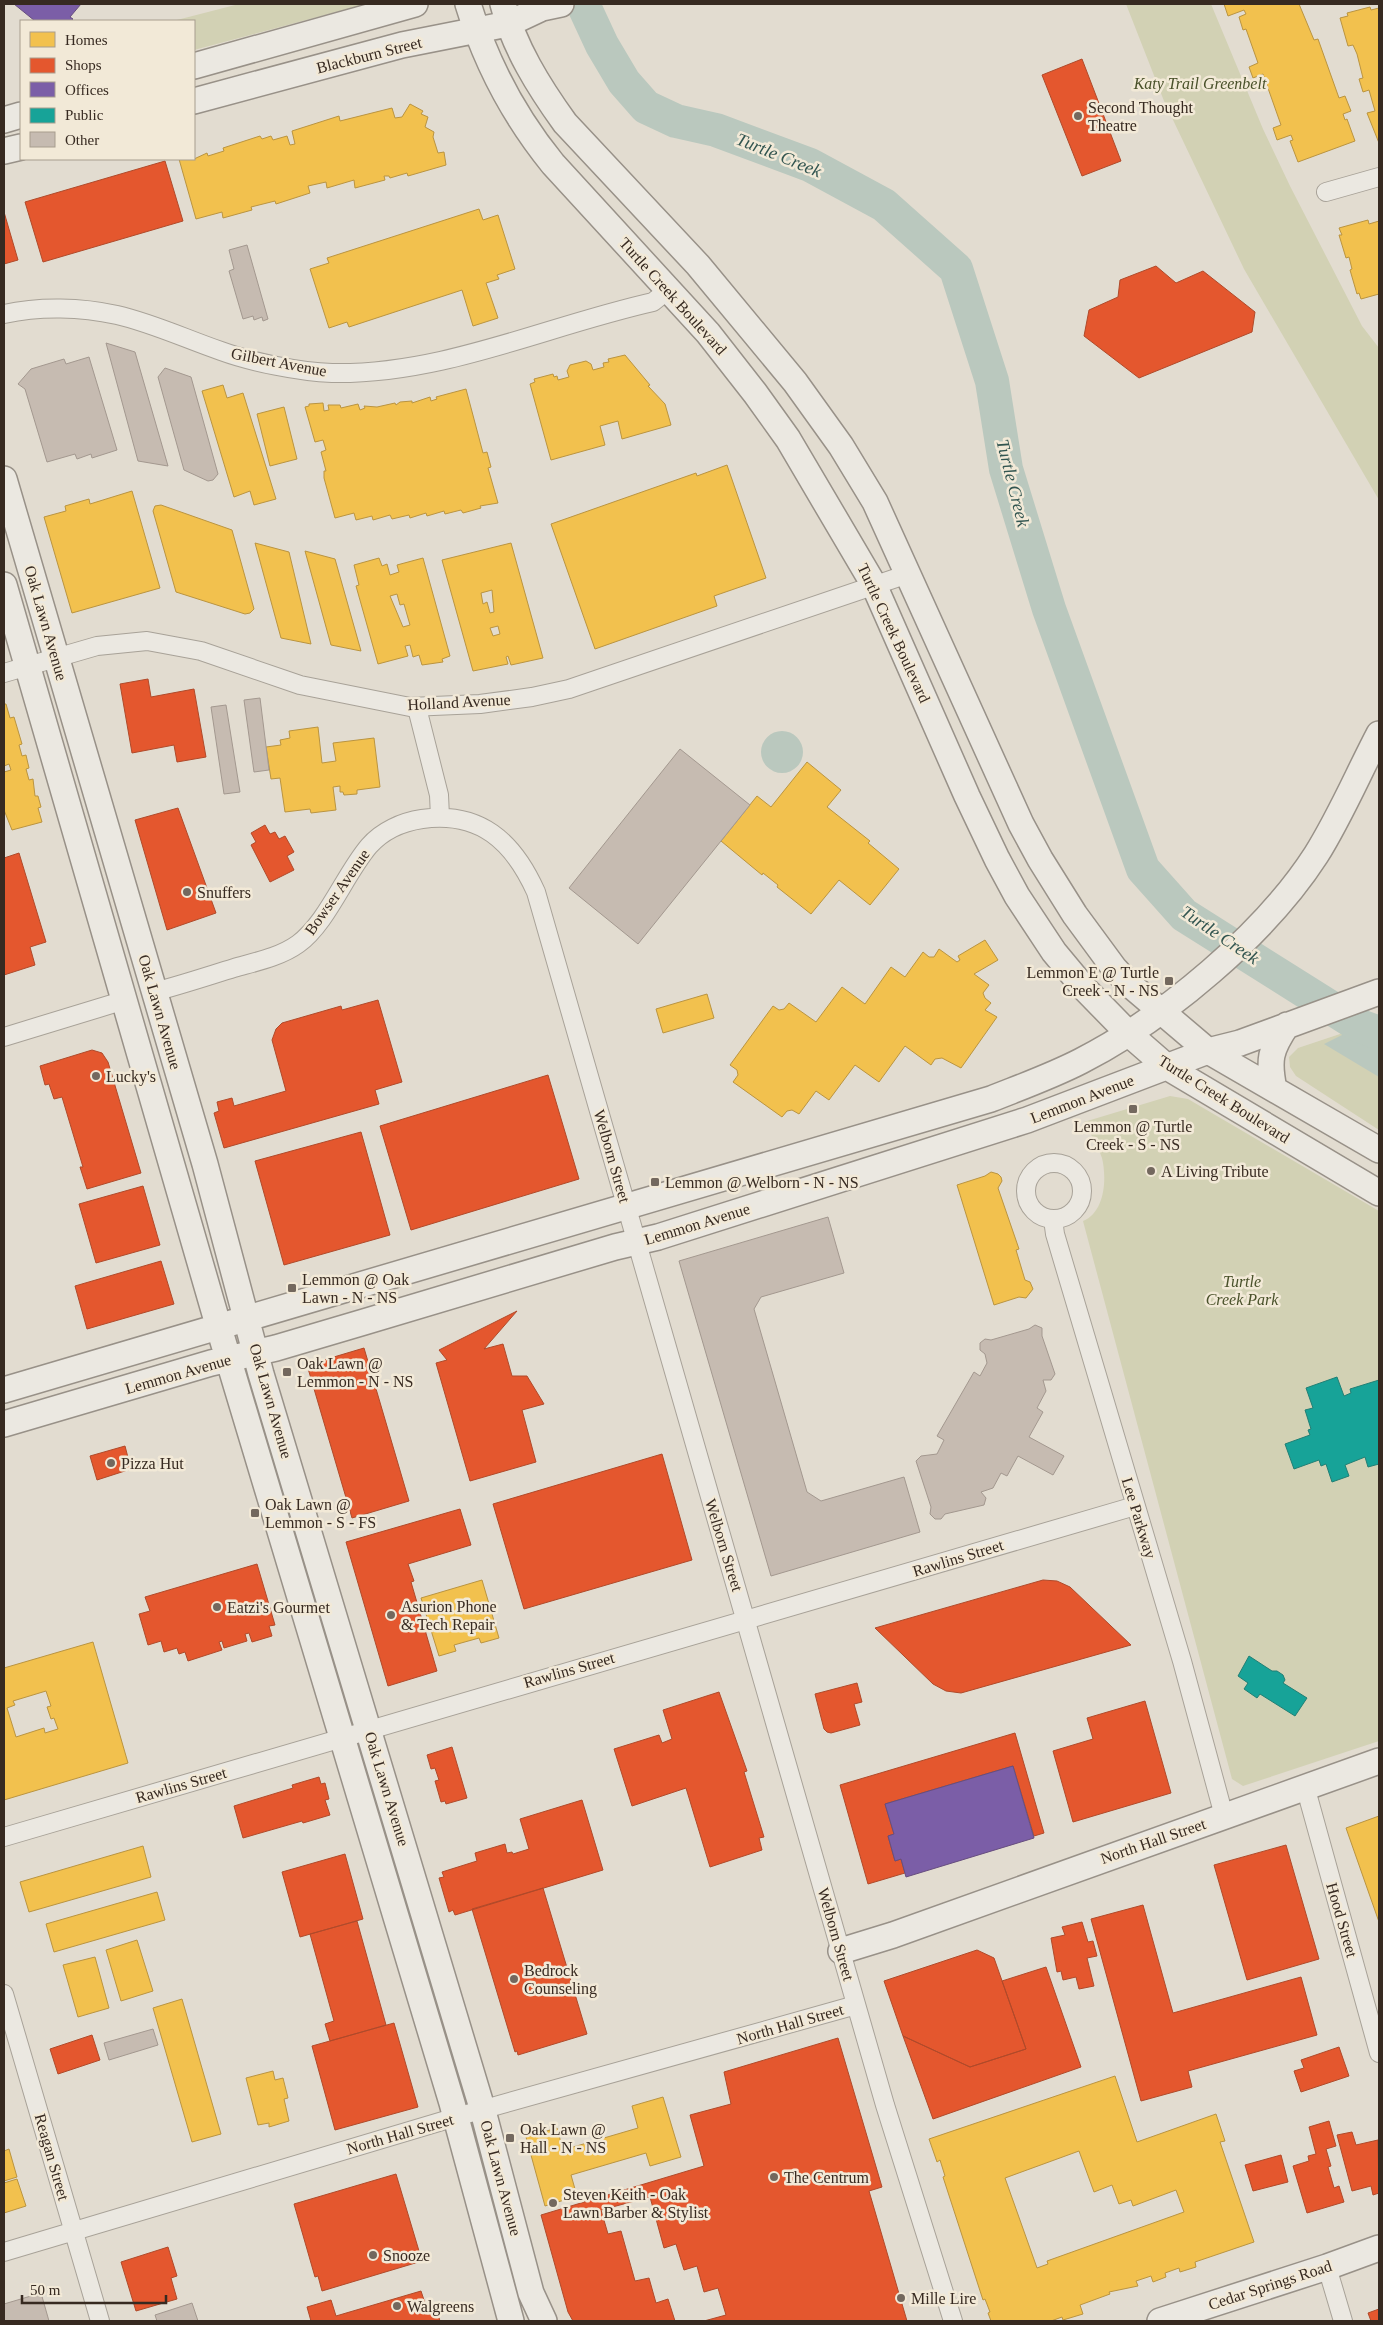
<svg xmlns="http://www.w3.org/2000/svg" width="1383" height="2325" viewBox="0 0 1383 2325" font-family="Georgia,serif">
<rect width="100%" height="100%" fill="#e2dcd0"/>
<path fill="#d2d1b4" d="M239 4H366L194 50V21H173Z
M1126 4H1211L1263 129 1290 186 1362 326 1379 348V500L1244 269 1164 101Z
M1379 1021V1130L1296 1076 1290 1067 1289 1057 1298 1048Z
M1170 1096 1188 1099 1379 1211V1741L1243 1786 1232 1779 1083 1221C1105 1212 1107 1179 1102 1158 1098 1146 1090 1133 1084 1122Z"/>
<path fill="#bac8be" d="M761 752a21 21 0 1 1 42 0a21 21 0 1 1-42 0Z
M1379 1020V1077L1324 1044 1360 1026Z"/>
<path fill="#f2c14e" stroke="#ba9440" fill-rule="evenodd" d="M1224 4H1299L1314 40 1318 39 1339 98 1345 96 1351 111 1343 114 1345 120 1347 119 1355 141 1298 162 1290 141 1293 140 1291 135 1277 140 1273 128 1281 125 1263 74 1253 78 1249 67 1258 63 1246 29 1243 30 1239 17 1246 14 1244 10 1228 16Z
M1370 7 1371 10 1379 8V143L1367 113 1375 111 1369 90 1363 92 1359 79 1363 78 1357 54 1353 45 1348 46 1340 18 1348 16 1347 13Z
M410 104 423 111 421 114 428 117 425 127 434 132 433 137 438 153 444 152 446 165 408 176 407 173 390 178 389 176H384L385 180 355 188 354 180 327 188 326 182 308 186 310 193 276 204 275 201 251 207 252 210 223 218 222 212 196 219 179 159H194L207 153 208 156 224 151 223 148 260 136 262 139 271 136 273 140 287 136 290 145 295 144 292 131 339 116 340 121 392 108 395 118 402 117Z
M479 209 483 220 498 215 515 269 497 275 499 279 486 283 498 318 473 326 462 290 349 327 347 322 329 328 310 269 329 263 327 258Z
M1368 220 1369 224 1379 221V294L1361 299 1359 293 1357 294 1350 270 1352 269 1349 257 1346 258 1339 235H1342L1339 228Z
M625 355 650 385 648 386 665 404 671 425 622 439 618 421 600 426 605 445 551 460 530 384 535 382 534 379 553 374 554 377 557 376 558 380 569 377 567 371 570 365 586 361 591 364 593 370 604 367 603 363 609 362 608 359Z
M223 385 227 398 243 393 276 499 254 505 250 491 234 497 202 391Z
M466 389 483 453 487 452 491 467 488 468 498 503 480 506 481 508 463 513 461 510 445 514 444 511 427 516 426 513 410 518 409 515 392 519 390 515 373 520 372 516 356 520 354 513 335 518 324 478V471H326L321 452 326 450 323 440 315 442 305 407 309 406V404L323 403 324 411 329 410 328 405H340L341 408 358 404 360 410 365 408 364 406 377 407 395 403 396 405 400 402 412 401V403L430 397 431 401 437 399 436 397Z
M284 407 297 459 270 466 257 414Z
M727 465 766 578 714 596 717 606 595 649 551 524 696 473 697 476Z
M132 491 160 588 72 613 44 517 66 511 65 506 89 499 90 504Z
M161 505 232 530 254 609 250 613 245 614 176 592 153 511 155 506Z
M255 543 289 552 311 644 281 638Z
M511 543 543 658 511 665 508 656 506 657 508 664 473 671 442 560ZM492 590 494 612 490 613 487 602 483 604 481 593ZM498 626 500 634 493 636 490 628Z
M305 551 335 559 361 651 331 645Z
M379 558 382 566 387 564 390 575 399 572 397 565 423 558 450 656 442 659 443 662 422 665 419 655 413 657 410 645 405 646 408 656 378 664 356 586 359 585 354 565ZM397 594 400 605 404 604 410 625 403 627 390 596Z
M4 704H6L10 718 14 717 22 744 19 745 22 756 26 755 29 768 26 769 29 780 33 779 35 796H38L41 807 38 808 42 822 12 830 4 810V772L11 770 9 764 4 766Z
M318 727 322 763 336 761 333 743 374 738 380 787 357 790V794L344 795 343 792H340V786L333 787 336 810 311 813 310 809 285 812 280 778 271 779 266 747 281 745 280 740 290 738 289 731Z
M807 762 841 790 827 807 870 841 868 843 899 869 870 905 839 880 811 914 777 887 778 885 763 873 762 875 721 841 757 796 771 807Z
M985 940 998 960 974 974 989 985 983 993 985 998 991 1003 985 1010 997 1017 961 1068 942 1058 935 1059 931 1065 905 1046 879 1082 855 1065 829 1100 816 1091 799 1114 792 1110 787 1111 782 1117 733 1082 738 1075 737 1070 730 1065 773 1006 779 1010 784 1009 789 1003 816 1022 842 987 865 1004 891 967 905 977 923 952 929 957H934L939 949 957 962 960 960 958 956Z
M707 994 714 1018 663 1033 656 1009Z
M991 1172 998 1174 1001 1177 1002 1181 998 1188 1019 1249 1016 1250 1025 1280 1030 1282 1033 1289 1026 1298 1019 1297 994 1305 957 1185 985 1176Z
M482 1580 499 1638 481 1643 479 1638 454 1645 456 1651 439 1656 421 1598Z
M93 1642 128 1763 4 1800V1668ZM46 1691 51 1706 47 1707 51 1719 54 1718 58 1729 45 1733 44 1728 16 1737 7 1708 15 1705 13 1701Z
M1379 1816V1922L1346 1828Z
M143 1846 151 1877 29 1912 20 1882Z
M157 1892 165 1920 54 1952 46 1924Z
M137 1940 153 1991 121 2001 106 1950Z
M95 1957 109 2008 78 2017 63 1965Z
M182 1999 221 2134 192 2142 153 2008Z
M273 2071 275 2080 283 2078 288 2098 284 2099 289 2121 269 2127V2123L258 2125 246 2078Z
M1115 2076 1137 2142 1216 2114 1225 2141 1220 2142 1254 2242 1195 2262 1196 2267 1180 2272 1179 2268 1165 2273 1166 2277 1153 2282 1151 2276 1136 2281 1138 2286 1109 2292 1110 2294 1080 2305 1083 2314 1063 2320 1062 2317 1051 2321H991L988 2313 990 2312 985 2299 983 2300 943 2177 945 2176 940 2160 937 2162 929 2139ZM1079 2151 1094 2192 1112 2185 1119 2204 1131 2200 1133 2206 1176 2190 1184 2212 1047 2261 1048 2264 1037 2268 1005 2178Z
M663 2097 681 2157 650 2166 646 2153 571 2175 577 2196 545 2206 526 2137 557 2128 563 2150 638 2128 632 2106Z
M9 2149 17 2177 4 2181V2151Z
M17 2179 26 2206 4 2213V2183Z"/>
<path fill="#e4572e" stroke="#b04a2a" d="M1082 59 1121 161 1082 176 1042 75Z
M165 161 183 221 43 262 25 202Z
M4 212 18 260 4 264Z
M1156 266 1176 283 1203 271 1255 312 1252 332 1139 378 1084 336 1089 310 1118 297 1120 280Z
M148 679 151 697 194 689 206 757 177 762 174 745 132 753 120 684Z
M178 808 216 913 167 930 135 820Z
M265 825 270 834 275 832 279 839 285 836 294 852 287 856 294 870 270 882 251 845 256 842 251 833Z
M19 853 46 942 30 947 35 965 4 975V858Z
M378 1000 402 1082 375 1090 379 1104 224 1148 214 1113 219 1111 217 1102 232 1098 234 1106 286 1091 272 1040 276 1029 282 1023 341 1006 342 1010Z
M92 1050 102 1053 108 1062 141 1173 87 1189 80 1167H83L62 1097 54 1099 49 1084 45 1085 40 1066Z
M548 1075 579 1179 411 1230 380 1126Z
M361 1132 390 1235 284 1265 255 1161Z
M143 1186 160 1245 96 1263 79 1204Z
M161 1261 174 1304 87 1329 75 1286Z
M517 1311 484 1349 503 1344 512 1376H527L544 1404 522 1410 536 1462 470 1481 436 1363 447 1360 439 1350Z
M364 1348 409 1501 352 1518 307 1365Z
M125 1446 131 1469 97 1480 90 1456Z
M662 1454 692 1560 524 1609 493 1504Z
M460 1509 471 1545 408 1564 414 1581 411 1582 437 1671 388 1686 346 1542Z
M257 1564 275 1625 269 1626 272 1636 252 1642 249 1633 245 1634 247 1641 224 1648 222 1641 219 1642 222 1650 188 1661 185 1652 179 1654 177 1648 164 1652 161 1641 148 1645 139 1614 150 1611 145 1597Z
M1043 1580 1057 1581 1070 1587 1131 1645 961 1693 946 1691 933 1684 875 1628Z
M857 1683 862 1702 854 1704 860 1725 831 1733 827 1732 824 1729 815 1694Z
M719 1692 747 1771 744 1772 764 1837 759 1838 762 1850 710 1867 686 1788 632 1806 614 1749 659 1735 662 1743 672 1739 663 1710Z
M1145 1701 1171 1793 1073 1822 1053 1751 1093 1739 1087 1718Z
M1015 1733 1044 1833 1034 1836 1013 1766 885 1804 894 1834 888 1836 895 1861 901 1859 905 1873 868 1884 840 1785Z
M452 1747 467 1798 446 1804 445 1801 441 1802 435 1781 439 1780 435 1768 431 1769 427 1755Z
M319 1777 321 1784 325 1783 329 1799 325 1800 330 1815 303 1823 302 1821 243 1838 234 1806 293 1788 292 1785Z
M582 1800 603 1870 455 1915 453 1910 449 1912 439 1878 444 1877 442 1872 477 1861 475 1853 505 1844 507 1853 512 1852 513 1854 529 1849 520 1819Z
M1286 1845 1319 1959 1247 1980 1214 1865Z
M345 1854 363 1919 300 1937 282 1872Z
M543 1888 587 2034 518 2055 517 2051 515 2052 472 1909Z
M1143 1905 1173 2013 1301 1977 1317 2035 1188 2071 1192 2087 1141 2101 1091 1919Z
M357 1921 386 2025 330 2041 325 2024 334 2021 310 1934Z
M1082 1922 1088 1942 1093 1941 1097 1956 1087 1958 1094 1986 1079 1989 1076 1977 1063 1980 1061 1971 1057 1972 1051 1938 1065 1935 1062 1927Z
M977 1950 994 1958 1026 2049 970 2067 903 2036 884 1981Z
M1046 1967 1081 2067 933 2119 903 2036 970 2067 1026 2049 1002 1981Z
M394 2023 418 2107 335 2130 312 2046Z
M92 2035 100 2060 58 2074 50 2049Z
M838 2038 882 2187 869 2191 907 2321H704L726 2315 718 2288 704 2292 697 2266 684 2270 676 2244 664 2248 650 2197 601 2210 608 2234 621 2231 635 2281 649 2278 656 2303 668 2299 675 2321H573L568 2312 541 2215 704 2166 690 2115 731 2104 724 2072Z
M1339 2047 1349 2076 1301 2092 1294 2071 1304 2068 1301 2060Z
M1329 2121 1336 2146 1326 2149 1331 2166 1328 2167 1334 2188 1339 2186 1344 2202 1307 2213 1293 2166 1309 2161 1308 2156 1316 2154 1309 2127Z
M1352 2132 1356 2145 1378 2140 1379 2193 1373 2195 1371 2186 1352 2191 1337 2135Z
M1281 2155 1288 2182 1253 2191 1245 2165Z
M396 2174 422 2261 322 2291 318 2276 315 2277 294 2204Z
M168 2247 177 2276 171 2278 177 2299 136 2311 121 2262Z
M421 2291 426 2306 435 2304 440 2321H311L307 2307 331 2300 336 2316Z
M1379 2309V2321H1371L1368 2313Z"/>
<path fill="#7b5ea7" stroke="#674e7f" d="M14 4H81L70 17 73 19 71 21H35Z
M1013 1766 1034 1838 906 1877 901 1859 895 1861 888 1836 894 1834 885 1804Z"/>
<path fill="#17a398" stroke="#217f74" d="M1337 1377 1344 1396 1351 1393 1350 1389 1379 1380V1464L1368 1467 1365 1457 1345 1465 1349 1476 1332 1482 1326 1464 1321 1466 1319 1460 1294 1469 1285 1444 1310 1435 1308 1430 1311 1429 1305 1410 1313 1408 1306 1388Z
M1249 1656 1272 1671H1277L1283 1675 1285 1680 1283 1683 1307 1698 1295 1716 1260 1694 1257 1698 1244 1689 1248 1683 1238 1676Z"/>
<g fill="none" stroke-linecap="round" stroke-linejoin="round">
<path stroke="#bac8be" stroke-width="34" d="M583 4 602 45 624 82 646 107 676 121 716 130 810 165 884 205 956 269 992 381 1006 469 1049 609 1143 869 1184 915 1360 1026 1379 1033"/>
</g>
<path fill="#c6bbb1" stroke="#a3988f" d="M247 245 268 319 263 321 262 317 254 320 253 316 243 319 229 271 234 269 229 250Z
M106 343 135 352 168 466 138 461Z
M89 357 117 450 92 458 91 454 77 459 75 454 47 462 25 389 18 384 31 369 64 359 66 364Z
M165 368 191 377 218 474 213 480 208 481 184 470 158 377Z
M260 698 269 770 254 772 244 700Z
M226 705 240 792 224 794 211 707Z
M680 749 750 805 638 944 569 888Z
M828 1217 844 1273 761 1297 754 1309 807 1492 821 1501 904 1477 920 1532 771 1576 679 1261Z
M1035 1325 1042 1328V1336L1055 1374 1051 1380H1043L1046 1391 1037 1408 1043 1412 1029 1437 1064 1456 1053 1475 1018 1456 1007 1476 1001 1473 993 1488 981 1492 986 1498 984 1505 945 1514 941 1519H935L930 1514 931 1507 916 1461 921 1456 937 1454 944 1440 937 1436 974 1372 980 1376 987 1363 985 1354 980 1350V1343L985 1339 991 1340 1029 1329Z
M153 2029 158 2045 109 2060 104 2043Z
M41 2293 49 2321H4V2304Z
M192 2303 198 2321H157L155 2315Z"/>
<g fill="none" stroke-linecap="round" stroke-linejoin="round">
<defs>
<path id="street" d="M1326 192 1379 177
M4 314C40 306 81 307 117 315 152 323 186 339 221 351 251 362 300 372 332 373 443 375 546 326 653 302L668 290
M4 673 97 646 147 641 201 651 300 685 410 707 480 704 532 697 569 689 908 574
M417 708 439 795 440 817
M154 992C181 985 208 976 234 968 255 962 280 957 298 944 327 923 345 874 369 846 382 831 402 822 422 819 480 811 513 841 536 892L885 2105 953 2321
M4 1037 125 1000
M1026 1191a28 28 0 1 1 56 0a28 28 0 1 1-56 0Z
M1053 1219 1055 1234 1182 1661 1224 1816
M1305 1786 1379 2053
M4 1837 1135 1506
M4 1994 100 2321
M4 2252 456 2117 856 2005
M1327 2267 1343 2321"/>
<path id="secondary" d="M468 4C486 63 514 116 553 164L708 333 755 393 788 439 874 585 967 796 997 859 1017 896 1054 952 1084 988 1128 1033 1167 1067 1379 1193
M503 4C514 47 539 87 565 123L698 265 795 382 841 446 875 502 1021 824 1040 859 1075 915 1114 968 1128 983 1208 1051 1379 1150
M194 66 415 4
M194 101 402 45 508 24 542 8 561 4
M4 120 21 115
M4 151 21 147
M4 479 205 1164 261 1374 483 2111 531 2293 544 2321
M4 585 219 1328 452 2103 511 2321
M1274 1089C1268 1060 1270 1050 1287 1025
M4 1390 991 1099C1021 1087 1052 1076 1081 1061 1165 1018 1265 934 1316 855 1340 817 1358 774 1379 734
M4 1424 211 1363 276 1348 364 1322 615 1247 658 1237 1027 1120 1208 1051 1240 1043 1379 992
M841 1951 893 1935 1379 1761
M1160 2321 1327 2267 1379 2248"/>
</defs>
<use href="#street" stroke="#a8a298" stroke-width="20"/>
<use href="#secondary" stroke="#989188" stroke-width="28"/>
<use href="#street" stroke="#ebe8e1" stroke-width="18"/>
<use href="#secondary" stroke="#ebe8e1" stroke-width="25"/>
</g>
<g fill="#73685e" stroke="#f2e9d7" stroke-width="2">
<circle cx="1078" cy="116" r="5"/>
<circle cx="187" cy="892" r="5"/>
<rect x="1164" y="976" width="10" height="10" rx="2.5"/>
<circle cx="96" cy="1076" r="5"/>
<rect x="1128" y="1104" width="10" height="10" rx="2.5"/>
<circle cx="1151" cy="1171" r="5"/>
<rect x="650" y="1177" width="10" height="10" rx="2.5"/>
<rect x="287" y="1283" width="10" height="10" rx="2.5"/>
<rect x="282" y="1367" width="10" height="10" rx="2.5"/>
<circle cx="111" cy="1463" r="5"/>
<rect x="250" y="1508" width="10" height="10" rx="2.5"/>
<circle cx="217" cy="1607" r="5"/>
<circle cx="391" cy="1615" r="5"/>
<circle cx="514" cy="1979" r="5"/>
<rect x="505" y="2133" width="10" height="10" rx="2.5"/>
<circle cx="774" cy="2177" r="5"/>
<circle cx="553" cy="2203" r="5"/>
<circle cx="373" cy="2255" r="5"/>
<circle cx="901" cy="2298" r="5"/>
<circle cx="397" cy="2306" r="5"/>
</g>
<g text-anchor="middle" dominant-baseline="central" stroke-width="5" stroke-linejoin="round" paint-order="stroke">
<g font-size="16" fill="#372a21" stroke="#f2e9d7">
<text transform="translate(369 55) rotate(-14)">Blackburn Street</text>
<text transform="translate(673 296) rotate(48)">Turtle Creek Boulevard</text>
<text transform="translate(279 362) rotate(11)">Gilbert Avenue</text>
<text transform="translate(46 623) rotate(74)">Oak Lawn Avenue</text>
<text transform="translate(894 633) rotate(65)">Turtle Creek Boulevard</text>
<text transform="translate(459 702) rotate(-3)">Holland Avenue</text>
<text transform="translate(337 892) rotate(-55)">Bowser Avenue</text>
<text transform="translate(160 1012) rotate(74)">Oak Lawn Avenue</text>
<text transform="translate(1082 1099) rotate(-21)">Lemmon Avenue</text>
<text transform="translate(1224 1099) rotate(32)">Turtle Creek Boulevard</text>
<text transform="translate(612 1156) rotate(74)">Welborn Street</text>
<text transform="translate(697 1224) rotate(-17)">Lemmon Avenue</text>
<text transform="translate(178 1374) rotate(-16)">Lemmon Avenue</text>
<text transform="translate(271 1401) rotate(74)">Oak Lawn Avenue</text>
<text transform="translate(1139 1518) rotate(73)">Lee Parkway</text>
<text transform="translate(724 1545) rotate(73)">Welborn Street</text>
<text transform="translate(958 1558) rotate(-17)">Rawlins Street</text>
<text transform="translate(569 1670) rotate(-16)">Rawlins Street</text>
<text transform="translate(181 1785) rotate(-16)">Rawlins Street</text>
<text transform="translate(387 1789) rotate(73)">Oak Lawn Avenue</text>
<text transform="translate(1153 1841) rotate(-19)">North Hall Street</text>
<text transform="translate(1342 1920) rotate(74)">Hood Street</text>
<text transform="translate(836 1934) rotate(74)">Welborn Street</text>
<text transform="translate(790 2024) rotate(-16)">North Hall Street</text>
<text transform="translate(400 2134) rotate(-16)">North Hall Street</text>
<text transform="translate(52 2157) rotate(74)">Reagan Street</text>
<text transform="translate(501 2178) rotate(75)">Oak Lawn Avenue</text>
<text transform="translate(1270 2285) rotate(-18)">Cedar Springs Road</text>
</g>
<g font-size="16" font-style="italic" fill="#49512a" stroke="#f2e9d7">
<text x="1200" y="83">Katy Trail Greenbelt</text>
<text x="1242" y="1281">Turtle<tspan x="1242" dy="18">Creek Park</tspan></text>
</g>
<g font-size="16" fill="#372a21" stroke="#f2e9d7" text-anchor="start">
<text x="1088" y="107">Second Thought<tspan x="1088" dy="18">Theatre</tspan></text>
<text x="197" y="892">Snuffers</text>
<text x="1159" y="972" text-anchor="end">Lemmon E @ Turtle<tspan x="1159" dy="18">Creek - N - NS</tspan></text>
<text x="106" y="1076">Lucky's</text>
<text x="1133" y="1126" text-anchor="middle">Lemmon @ Turtle<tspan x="1133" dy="18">Creek - S - NS</tspan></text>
<text x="1161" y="1171">A Living Tribute</text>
<text x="665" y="1182">Lemmon @ Welborn - N - NS</text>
<text x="302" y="1279">Lemmon @ Oak<tspan x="302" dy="18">Lawn - N - NS</tspan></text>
<text x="297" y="1363">Oak Lawn @<tspan x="297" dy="18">Lemmon - N - NS</tspan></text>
<text x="121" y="1463">Pizza Hut</text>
<text x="265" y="1504">Oak Lawn @<tspan x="265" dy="18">Lemmon - S - FS</tspan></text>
<text x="401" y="1606">Asurion Phone<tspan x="401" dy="18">&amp; Tech Repair</tspan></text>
<text x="227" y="1607">Eatzi's Gourmet</text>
<text x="524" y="1970">Bedrock<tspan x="524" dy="18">Counseling</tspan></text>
<text x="520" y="2129">Oak Lawn @<tspan x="520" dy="18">Hall - N - NS</tspan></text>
<text x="784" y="2177">The Centrum</text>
<text x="563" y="2194">Steven Keith - Oak<tspan x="563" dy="18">Lawn Barber &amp; Stylist</tspan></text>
<text x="383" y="2255">Snooze</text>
<text x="911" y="2298">Mille Lire</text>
<text x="407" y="2306">Walgreens</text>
</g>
<g font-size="18" font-style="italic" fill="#325550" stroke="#f2e9d7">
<text transform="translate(779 155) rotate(22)">Turtle Creek</text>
<text transform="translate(1013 483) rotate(76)">Turtle Creek</text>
<text transform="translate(1220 935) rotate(34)">Turtle Creek</text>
</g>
</g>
<rect width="1383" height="2325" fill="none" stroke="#372a21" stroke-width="10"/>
<rect x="20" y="20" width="175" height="140" fill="#f2e9d7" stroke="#a79d8e"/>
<rect x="30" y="32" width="25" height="15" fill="#f2c14e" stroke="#a79d8e"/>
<text x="65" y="45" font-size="15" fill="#372a21">Homes</text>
<rect x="30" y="58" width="25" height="15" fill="#e4572e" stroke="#a79d8e"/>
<text x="65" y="70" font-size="15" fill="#372a21">Shops</text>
<rect x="30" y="82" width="25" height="15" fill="#7b5ea7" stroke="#a79d8e"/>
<text x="65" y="95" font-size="15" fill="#372a21">Offices</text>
<rect x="30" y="108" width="25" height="15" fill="#17a398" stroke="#a79d8e"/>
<text x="65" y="120" font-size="15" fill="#372a21">Public</text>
<rect x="30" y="132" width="25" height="15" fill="#c6bbb1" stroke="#a79d8e"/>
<text x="65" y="145" font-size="15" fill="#372a21">Other</text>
<path d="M22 2295v8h144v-8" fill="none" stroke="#372a21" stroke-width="2.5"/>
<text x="30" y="2295" font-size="15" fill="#372a21" stroke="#f2e9d7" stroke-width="4" paint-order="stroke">50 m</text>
</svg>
